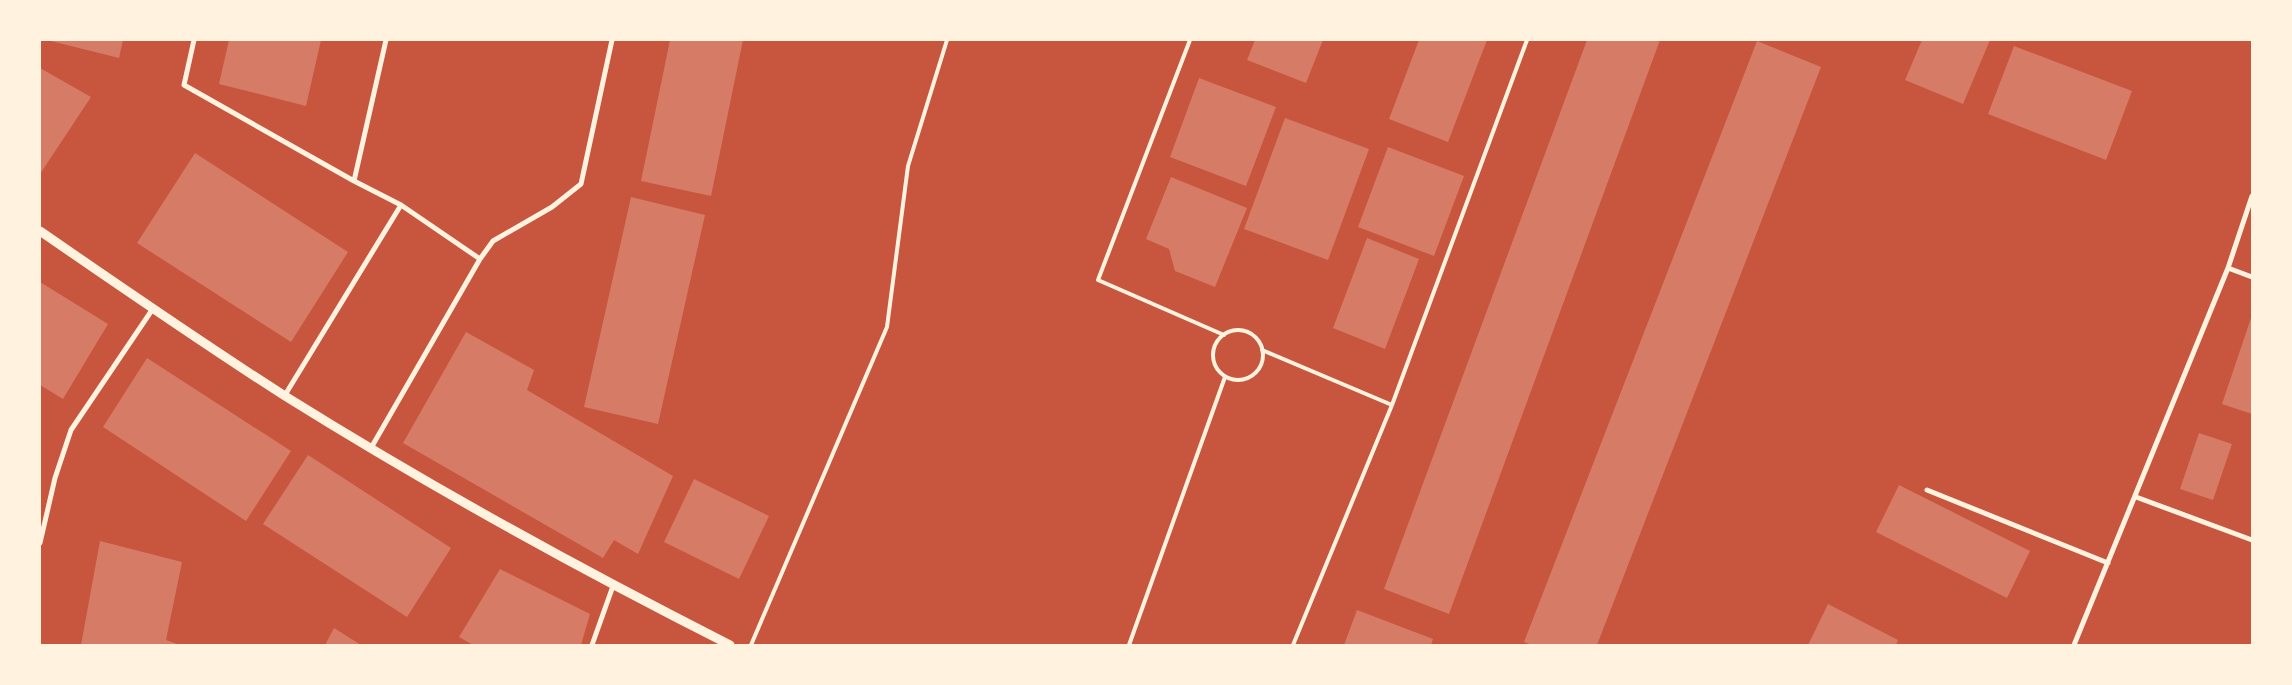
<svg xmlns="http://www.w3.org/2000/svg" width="2292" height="685" viewBox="0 0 2292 685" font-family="Lato,sans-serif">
<rect width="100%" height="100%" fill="#c8553d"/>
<path fill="#d67c66" d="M47 40H123L119 58Z
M229 40H321L306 106 219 84Z
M670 40H743L711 196 641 181Z
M1255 40H1323L1306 83 1247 60Z
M1419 40H1487L1448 142 1389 119Z
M1587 40H1660L1449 614 1384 589Z
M1922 40H1990L1963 104 1905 80Z
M1757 41 1821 67 1597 645H1532L1524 642Z
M2014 46 2132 91 2106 160 1988 114Z
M40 68 91 97 40 174Z
M1199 78 1276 107 1246 186 1170 157Z
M1285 118 1369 149 1328 260 1244 229Z
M1388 147 1464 176 1434 256 1358 227Z
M195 153 348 252 291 342 137 243Z
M1171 177 1247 208 1215 287 1175 271 1169 249 1146 239Z
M631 197 705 215 658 424 584 407Z
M1367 238 1419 259 1385 349 1333 328Z
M40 282 108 324 63 399 40 385Z
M2252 315V414L2222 404Z
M466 332 534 370 527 390 673 476 638 554 614 540 603 558 403 443Z
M147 358 291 451 246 521 103 427Z
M2199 433 2232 444 2213 500 2180 489Z
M308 455 451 548 407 617 263 524Z
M694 479 769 516 739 579 664 542Z
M1899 485 2030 551 2007 598 1876 532Z
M100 541 182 562 166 640 180 645H81Z
M500 569 590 614 581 645H473L459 637Z
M1828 604 1898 640 1896 645H1808Z
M1357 610 1433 639 1431 645H1344Z
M334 628 361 645H325Z"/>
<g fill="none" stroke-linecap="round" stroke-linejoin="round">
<path stroke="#fff3e0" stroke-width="4" d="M1190 40 1098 280 1224 335
M1213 355a25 25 0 1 1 50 0a25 25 0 1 1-50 0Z
M1262 350 1392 405
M751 645 887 327 908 166 947 40
M1129 645 1225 377
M1293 645 1392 405 1527 40"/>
<path stroke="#fff3e0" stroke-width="5" d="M194 40 184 85 354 181 401 205 480 259
M354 181 386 40
M2228 268 2252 277
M285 395 401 205
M371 448 480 259 493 241 552 207 581 184 612 40
M1927 490 2108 563
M2136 497 2252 540
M40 543 55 478 71 430 152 310
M592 645 613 586
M2074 645 2228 268 2252 196"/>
<path stroke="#fff3e0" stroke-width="9" d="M40 231C121 287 202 343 285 396 429 486 578 568 730 645"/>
</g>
<rect width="2292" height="685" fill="none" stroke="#fff3e0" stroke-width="82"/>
</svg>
